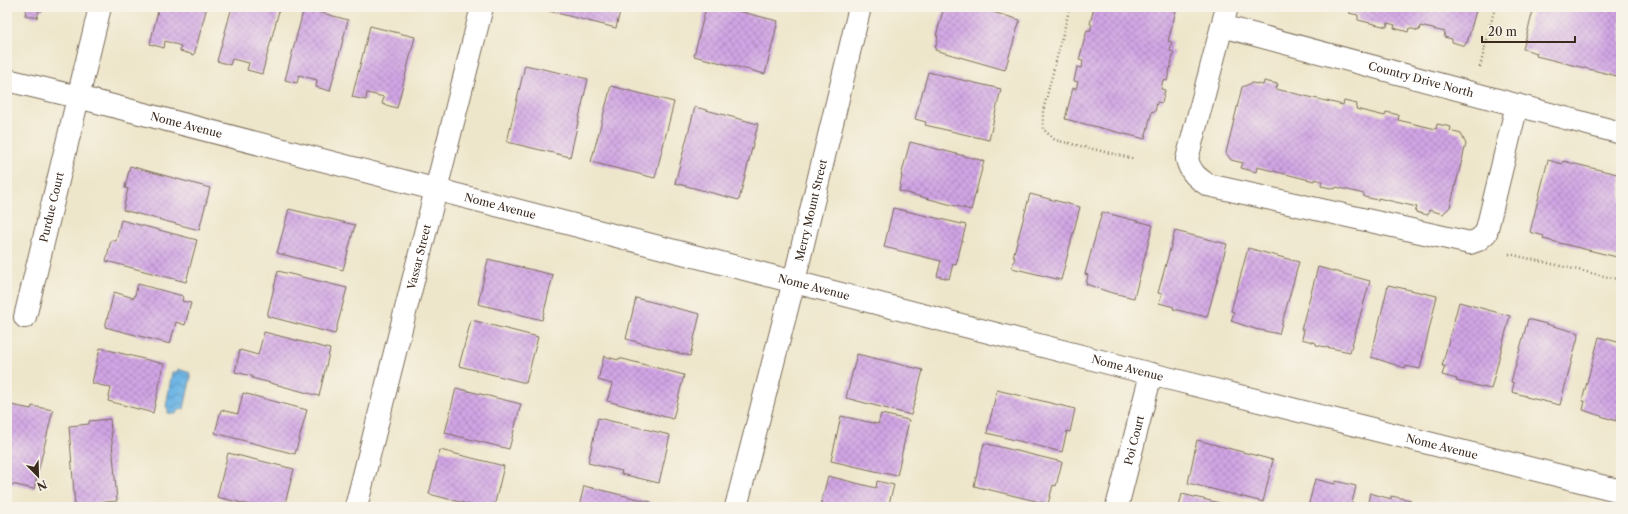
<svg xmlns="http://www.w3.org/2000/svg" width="1628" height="514" viewBox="0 0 1628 514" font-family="'Libre Caslon Text',serif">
<defs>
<pattern id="water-waves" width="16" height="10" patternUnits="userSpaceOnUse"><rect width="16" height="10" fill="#6db5e5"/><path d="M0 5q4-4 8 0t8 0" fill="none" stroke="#5b93b9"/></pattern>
<pattern id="building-cross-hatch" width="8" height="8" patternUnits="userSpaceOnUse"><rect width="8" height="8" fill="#d1a5e5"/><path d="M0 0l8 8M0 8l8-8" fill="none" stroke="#ab87b9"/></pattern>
</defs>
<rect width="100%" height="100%" fill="#f7f3e8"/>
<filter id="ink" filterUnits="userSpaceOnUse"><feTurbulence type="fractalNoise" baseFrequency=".025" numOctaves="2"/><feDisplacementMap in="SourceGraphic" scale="8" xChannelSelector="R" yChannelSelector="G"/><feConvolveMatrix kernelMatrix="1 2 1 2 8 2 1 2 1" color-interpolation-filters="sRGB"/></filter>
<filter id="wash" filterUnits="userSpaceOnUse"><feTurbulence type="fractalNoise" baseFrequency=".012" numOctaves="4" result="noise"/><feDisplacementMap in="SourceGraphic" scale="16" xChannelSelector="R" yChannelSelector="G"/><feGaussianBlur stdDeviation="0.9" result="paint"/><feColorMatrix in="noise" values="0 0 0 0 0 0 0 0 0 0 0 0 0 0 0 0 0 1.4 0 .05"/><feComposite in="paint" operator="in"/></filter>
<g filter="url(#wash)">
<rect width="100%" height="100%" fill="#eee6ca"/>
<path fill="url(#water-waves)" stroke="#547082" d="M178 369 190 373 189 376H191L184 409 179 410 176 414 168 413V409L166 407 172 372H177Z"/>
<g id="blocks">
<path fill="url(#building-cross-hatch)" d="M27 7H43L42 11 39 10 37 18 25 15Z
M159 7H207L194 55 180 51 181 46 165 41 164 48 150 44Z
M232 7H280L262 74 247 70 249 63 232 59 230 65 217 61Z
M546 7H621L616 28 545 10Z
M706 7H722L778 21 765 74 694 56Z
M944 7H976L1020 20 1005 70 935 50 938 36H936Z
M1094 7H1177L1168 41 1172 42 1170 51 1174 52 1167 81 1163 80 1161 89 1165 90 1162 103 1157 102 1155 112 1152 111 1145 139 1065 119 1073 88 1076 89 1078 82 1074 81 1077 67 1082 68 1083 61 1079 60 1087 30 1090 31 1092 25 1090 24Z
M1344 7H1477L1467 43H1465V46L1452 42V39L1444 37 1445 32 1420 26 1419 31 1409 28 1408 32 1394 28 1395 25 1388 23 1387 27 1358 20V15L1349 13 1350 9Z
M1534 7H1621V77L1536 56 1537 53 1523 49Z
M304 8 348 20 330 91 316 87 317 80 299 75 297 83 285 80Z
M370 26 415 37 397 108 382 104 384 97 367 93 366 100 352 97Z
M525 65 588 79 570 157 507 142Z
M928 72 1001 89 989 140 925 125 926 122 915 119Z
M1264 81 1278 84 1276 89 1343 105 1344 101 1357 104 1356 109 1385 116 1386 112 1399 115 1398 120 1436 129 1437 124 1451 127 1450 131 1461 134 1466 144 1450 207 1443 214 1429 210 1428 215 1415 212 1417 207 1378 198V200L1364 197V194L1336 187 1335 189 1321 186 1322 181 1315 179 1314 181 1257 167 1256 172 1241 168 1243 163 1231 160 1226 153 1242 87 1252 83 1263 85Z
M611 86 674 102 655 178 591 162Z
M695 107 758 124 739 200 675 183Z
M910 142 984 161 971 210 899 191 902 176H901Z
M1548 160 1562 164 1563 161 1621 175V258L1543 239 1544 236 1530 232Z
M130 166 210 188 199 230 123 210 128 189 125 188Z
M1030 194 1080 207 1061 280 1012 268 1015 257H1013Z
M893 208 966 225 956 265 953 264 949 279 937 276 941 261 884 247Z
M289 209 355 225 343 270 277 253Z
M1102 212 1153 225 1134 298 1109 292 1086 284 1088 275 1085 274Z
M121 220 197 240 186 282 106 261 111 240 116 241Z
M1175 231 1227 244 1207 317 1173 309 1174 307 1159 303 1162 294 1158 293Z
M1248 248 1299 262 1279 334 1255 329 1231 321 1234 312 1231 311Z
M488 259 553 275 542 320 478 304Z
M1318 267 1370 281 1350 352 1316 345V343L1302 339 1304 330H1301Z
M278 271 347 288 335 334 267 316Z
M138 284 183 296 182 301 191 303 185 325 176 322 170 344 105 327 114 292 134 298Z
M1388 285 1437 296 1420 369 1406 366 1405 368 1371 357Z
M636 298 700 314 690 356 626 339Z
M1459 302 1510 316 1491 389 1456 381 1457 379 1442 375 1445 366H1442Z
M1528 319 1579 333 1560 405 1526 397V396L1512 392 1514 383 1511 382Z
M471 320 538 337 526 383 459 366Z
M264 332 330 349 319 396 252 378V376L235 372 240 350 258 355Z
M1599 337 1621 343V419L1616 418V421L1583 410 1585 401H1582Z
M100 348 164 364 153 413 108 401 111 388 92 383Z
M857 354 923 370 911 415 846 398Z
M604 356 618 360 619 358 684 375 673 419 607 401 612 384 598 380Z
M456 388 521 404 509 449 445 433Z
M997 390 1075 409 1070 432 1067 431 1062 452 987 433Z
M243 393 307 410 295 454 215 433 221 410 238 414Z
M11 405 31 409 32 406 53 410 34 489 7 483V420Z
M881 414 909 420 897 476 831 461 841 416 878 424Z
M598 418 670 435 659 483 621 474 622 471 588 463Z
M110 419 117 501 94 503V507H75L69 426 89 424V421Z
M1197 440 1273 460 1263 502 1188 483Z
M984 443 1062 462 1056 486 1053 485 1048 504 974 486Z
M440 450 504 466 494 507H479L429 494Z
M228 453 294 469 284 507H258L217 497Z
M828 476 876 488 877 481 894 485 888 507H820Z
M1315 479 1335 484 1336 481 1356 486 1351 507H1308Z
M584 486 651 502 650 507H579Z
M1370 493 1391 499V496L1411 500 1409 507H1367Z
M1182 494 1232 506V507H1179Z"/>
</g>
</g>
<g filter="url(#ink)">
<use href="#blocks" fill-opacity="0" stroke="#7a6c5a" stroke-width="1"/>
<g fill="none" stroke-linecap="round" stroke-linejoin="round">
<defs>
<g id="minor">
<path d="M1227 7 1187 159C1190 172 1197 178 1208 185L1470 243 1478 240 1486 233 1517 105"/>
<path id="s1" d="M1222 26 1621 133"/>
<path id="s2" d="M7 80 78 97 1151 374 1621 491"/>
<path id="s3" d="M25 317 100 7"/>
<path id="s4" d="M356 507 482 7"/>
<path id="s5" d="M736 507 794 281 860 7"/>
<path id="s6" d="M1117 507 1151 374"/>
</g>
</defs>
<use href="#minor" stroke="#7a6c5a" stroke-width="24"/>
<path stroke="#7a6c5a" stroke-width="2.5" stroke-dasharray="1 3" stroke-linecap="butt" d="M1070 7 1043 111V129L1055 140 1135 159
M1480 67 1495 7
M1509 254 1621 280"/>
<use href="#minor" stroke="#fff" stroke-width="22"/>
</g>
</g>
<g text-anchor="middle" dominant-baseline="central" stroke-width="3" stroke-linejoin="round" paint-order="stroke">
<g font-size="11" fill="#3b2a1e" stroke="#f7f3e8">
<text stroke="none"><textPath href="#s1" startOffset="206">Country Drive North</textPath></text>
<text stroke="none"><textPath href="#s2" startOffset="185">Nome Avenue</textPath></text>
<text stroke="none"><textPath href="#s2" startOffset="509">Nome Avenue</textPath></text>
<text stroke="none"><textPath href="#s3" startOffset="113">Purdue Court</textPath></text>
<text stroke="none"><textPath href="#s5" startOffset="306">Merry Mount Street</textPath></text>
<text stroke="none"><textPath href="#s4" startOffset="258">Vassar Street</textPath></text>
<text stroke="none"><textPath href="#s2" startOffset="833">Nome Avenue</textPath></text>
<text stroke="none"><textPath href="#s2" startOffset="1157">Nome Avenue</textPath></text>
<text stroke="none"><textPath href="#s6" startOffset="69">Poi Court</textPath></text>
<text stroke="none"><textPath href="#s2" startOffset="1481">Nome Avenue</textPath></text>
</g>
</g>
<rect width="1628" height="514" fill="none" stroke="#f7f3e8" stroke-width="24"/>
<g transform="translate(38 476) rotate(157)" stroke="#f7f3e8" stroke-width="3" paint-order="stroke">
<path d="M0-3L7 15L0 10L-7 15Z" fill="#3b2a1e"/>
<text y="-6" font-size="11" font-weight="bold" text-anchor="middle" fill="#3b2a1e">N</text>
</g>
<path d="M1482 36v6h93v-6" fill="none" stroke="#3b2a1e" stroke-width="2"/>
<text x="1488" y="36" font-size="12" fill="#3b2a1e" stroke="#f7f3e8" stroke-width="3" paint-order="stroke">20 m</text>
</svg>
